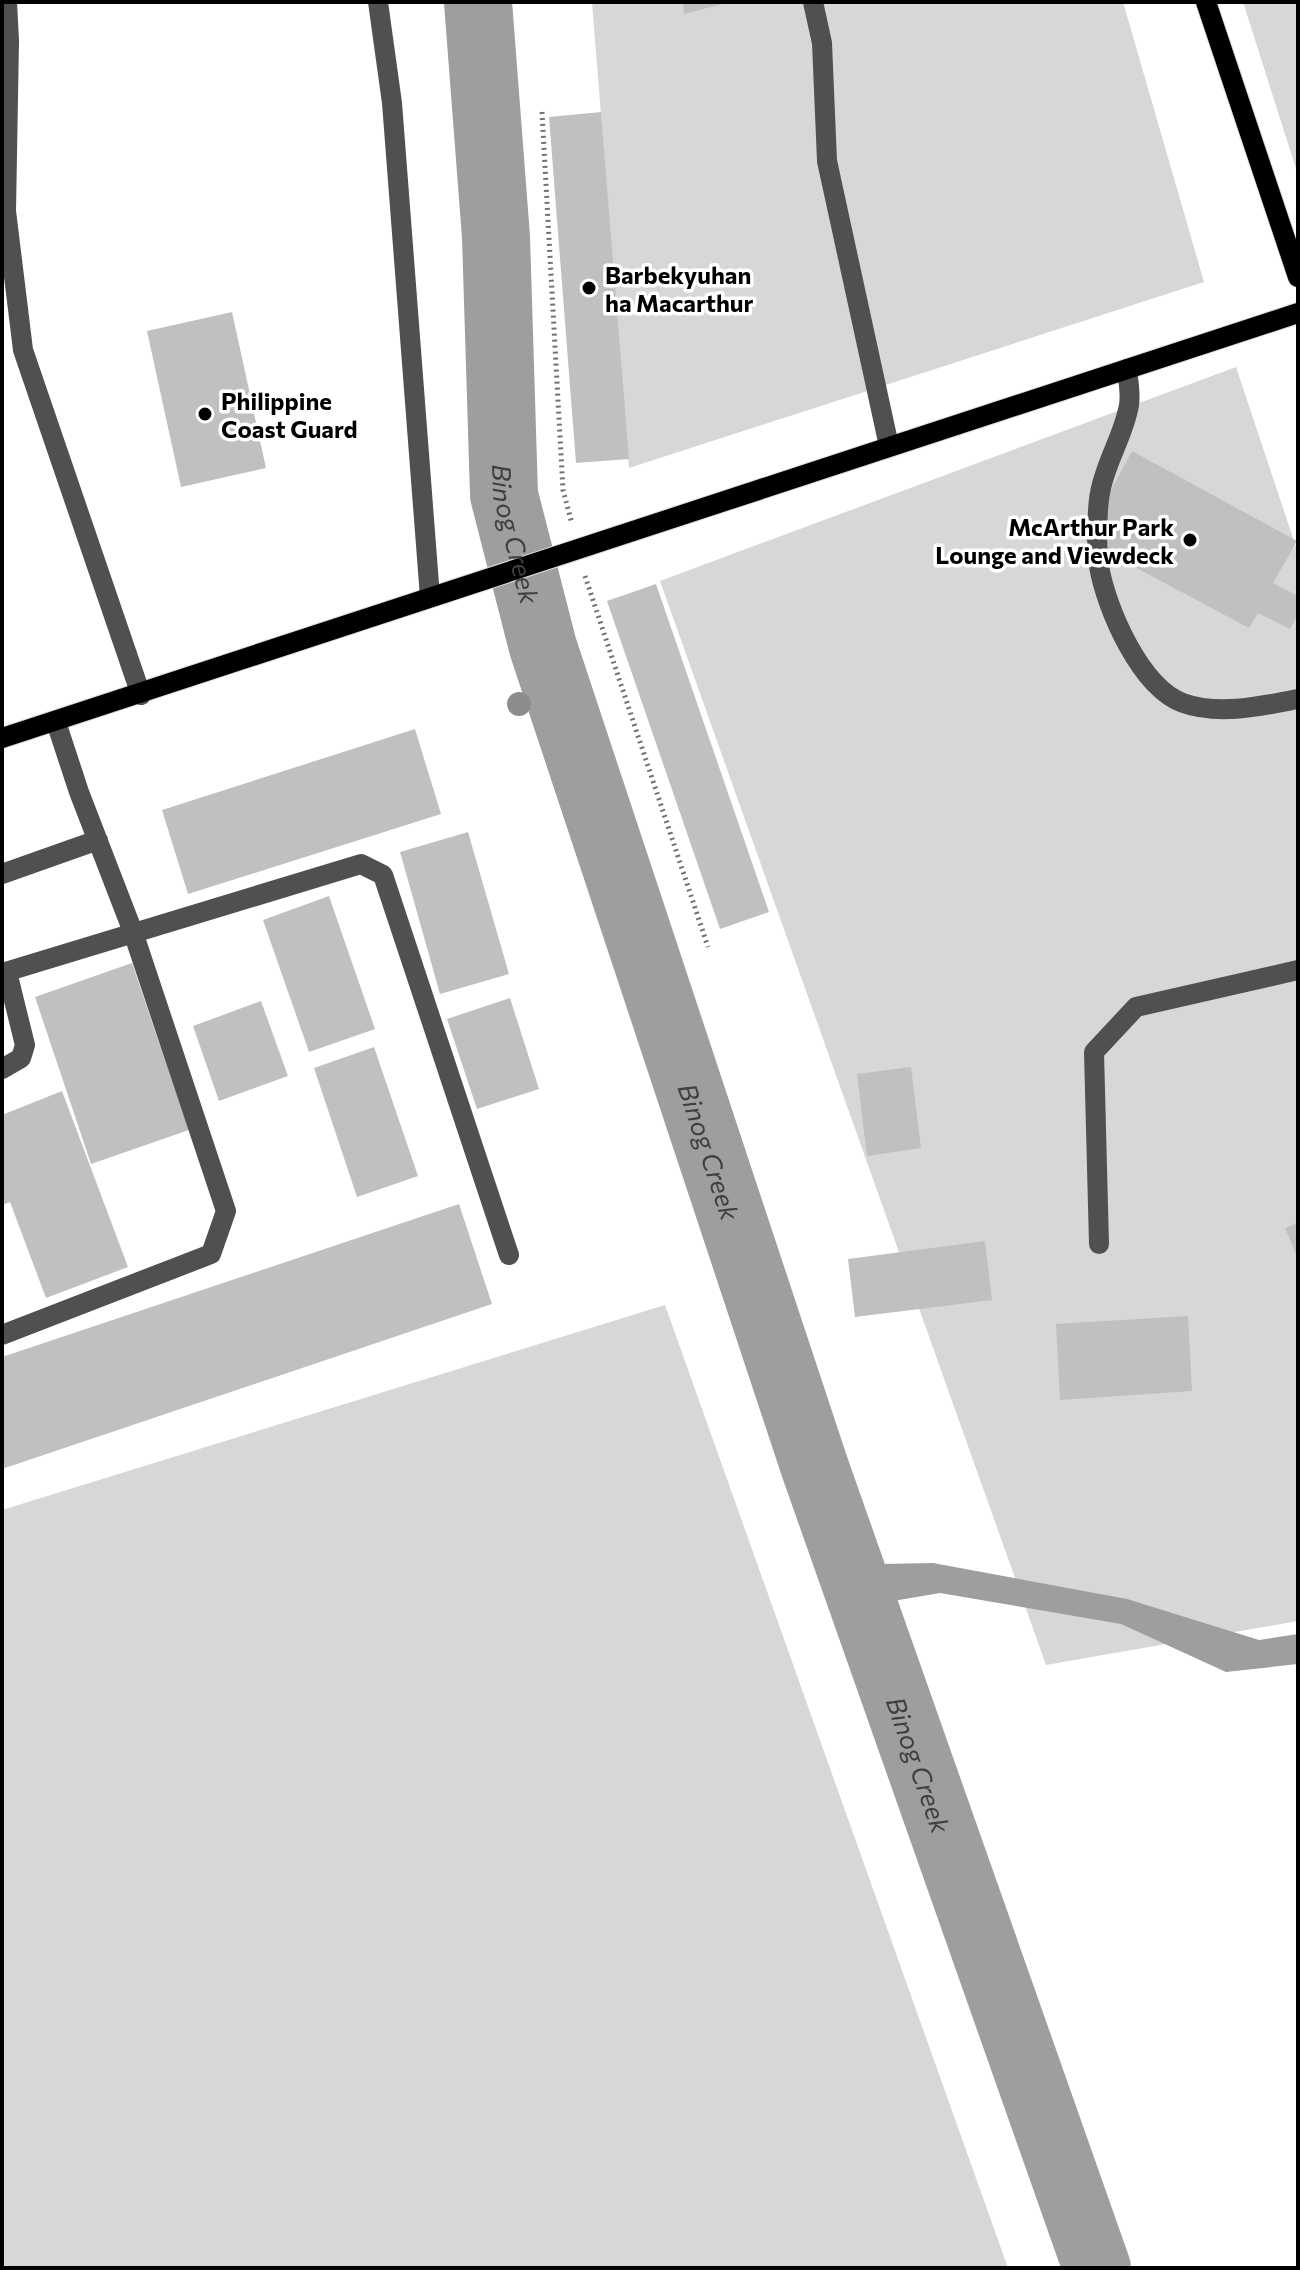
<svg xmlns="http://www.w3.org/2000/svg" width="1300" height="2270" viewBox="0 0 1300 2270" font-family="Commissioner,sans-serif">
<rect width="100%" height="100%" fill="#fff"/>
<path fill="#d7d7d7" d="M592 2H1123L1204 282 629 468Z
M1243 2H1298V175Z
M1236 367 1298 553V1621L1046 1665 660 581Z
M665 1305 1008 2268H2V1510Z"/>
<path fill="#9e9e9e" d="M933 1563 1127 1599 1259 1640 1298 1634V1664L1226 1672 1121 1624 940 1593 893 1601 883 1564Z"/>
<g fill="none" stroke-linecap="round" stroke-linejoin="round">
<path stroke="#9e9e9e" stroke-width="68" id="s1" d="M478 2 496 237 504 495 543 647 815 1468 1097 2268"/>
</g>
<path fill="#c0c0c0" d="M683 2H726V3L684 14Z
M601 112 629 459 576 463 549 117Z
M232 312 266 468 181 487 147 331Z
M1132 451 1297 541 1273 583 1298 596V614L1290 629 1258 613 1249 628 1084 540Z
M656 584 769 912 720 929 607 601Z
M415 729 441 814 188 894 162 810Z
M468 832 509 974 440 994 400 852Z
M329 896 375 1029 309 1052 263 920Z
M132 963 189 1130 91 1164 35 997Z
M510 998 539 1089 477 1109 447 1019Z
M261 1001 288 1076 219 1101 193 1026Z
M374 1047 418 1176 357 1197 314 1068Z
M911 1067 921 1148 867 1156 857 1074Z
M62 1091 128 1267 46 1298 10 1202 2 1205V1115Z
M459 1204 492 1304 2 1469V1357Z
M1298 1223V1259L1285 1228Z
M985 1241 992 1300 855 1317 848 1259Z
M1188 1316 1192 1391 1060 1400 1056 1324Z"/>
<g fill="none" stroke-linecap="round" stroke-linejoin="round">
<defs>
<path id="major" d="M1206 2 1298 277
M2 738 1298 313"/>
</defs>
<use href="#major" stroke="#dbdbdb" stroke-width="22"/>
<path stroke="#727272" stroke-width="5" stroke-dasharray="2 4" stroke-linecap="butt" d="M542 112 563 490 572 524
M585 576 708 947"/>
<path stroke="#505050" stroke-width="20" d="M7 2 9 41 6 211 23 350 141 695
M378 2 392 103 430 597
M813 2 822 43 827 161 889 446
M1127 369C1128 380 1131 394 1129 405 1124 435 1105 463 1100 493 1097 508 1096 551 1099 566 1106 608 1140 687 1183 703 1219 716 1262 706 1298 699
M2 874 98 840
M2 973 361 864 383 875 509 1255
M2 1069 21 1058 25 1045 7 972
M1099 1244 1094 1052 1136 1007 1298 970
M2 1335 211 1254 226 1211 133 932 79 792 56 722"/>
<use href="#major" stroke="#000" stroke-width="20"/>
</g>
<circle fill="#8c8c8c" cx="519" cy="704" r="12"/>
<g fill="#000" stroke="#fff" stroke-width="3">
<circle cx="589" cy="288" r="8"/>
<circle cx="205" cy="414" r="8"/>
<circle cx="1190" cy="540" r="8"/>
</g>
<g text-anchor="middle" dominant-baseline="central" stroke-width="7" stroke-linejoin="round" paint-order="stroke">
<g font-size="24" font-weight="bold" fill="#000" stroke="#fff" text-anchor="start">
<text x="605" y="274">Barbekyuhan<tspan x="605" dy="28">ha Macarthur</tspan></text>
<text x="221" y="400">Philippine<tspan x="221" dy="28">Coast Guard</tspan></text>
<text x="1174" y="526" text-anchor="end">McArthur Park<tspan x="1174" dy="28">Lounge and Viewdeck</tspan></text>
</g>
<g font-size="26" font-style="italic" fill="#3f3f3f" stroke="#fff">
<text stroke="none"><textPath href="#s1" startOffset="534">Binog Creek</textPath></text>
<text stroke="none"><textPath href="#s1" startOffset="1182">Binog Creek</textPath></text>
<text stroke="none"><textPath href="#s1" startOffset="1830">Binog Creek</textPath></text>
</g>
</g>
<rect width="1300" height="2270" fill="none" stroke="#000000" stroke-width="8"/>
</svg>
